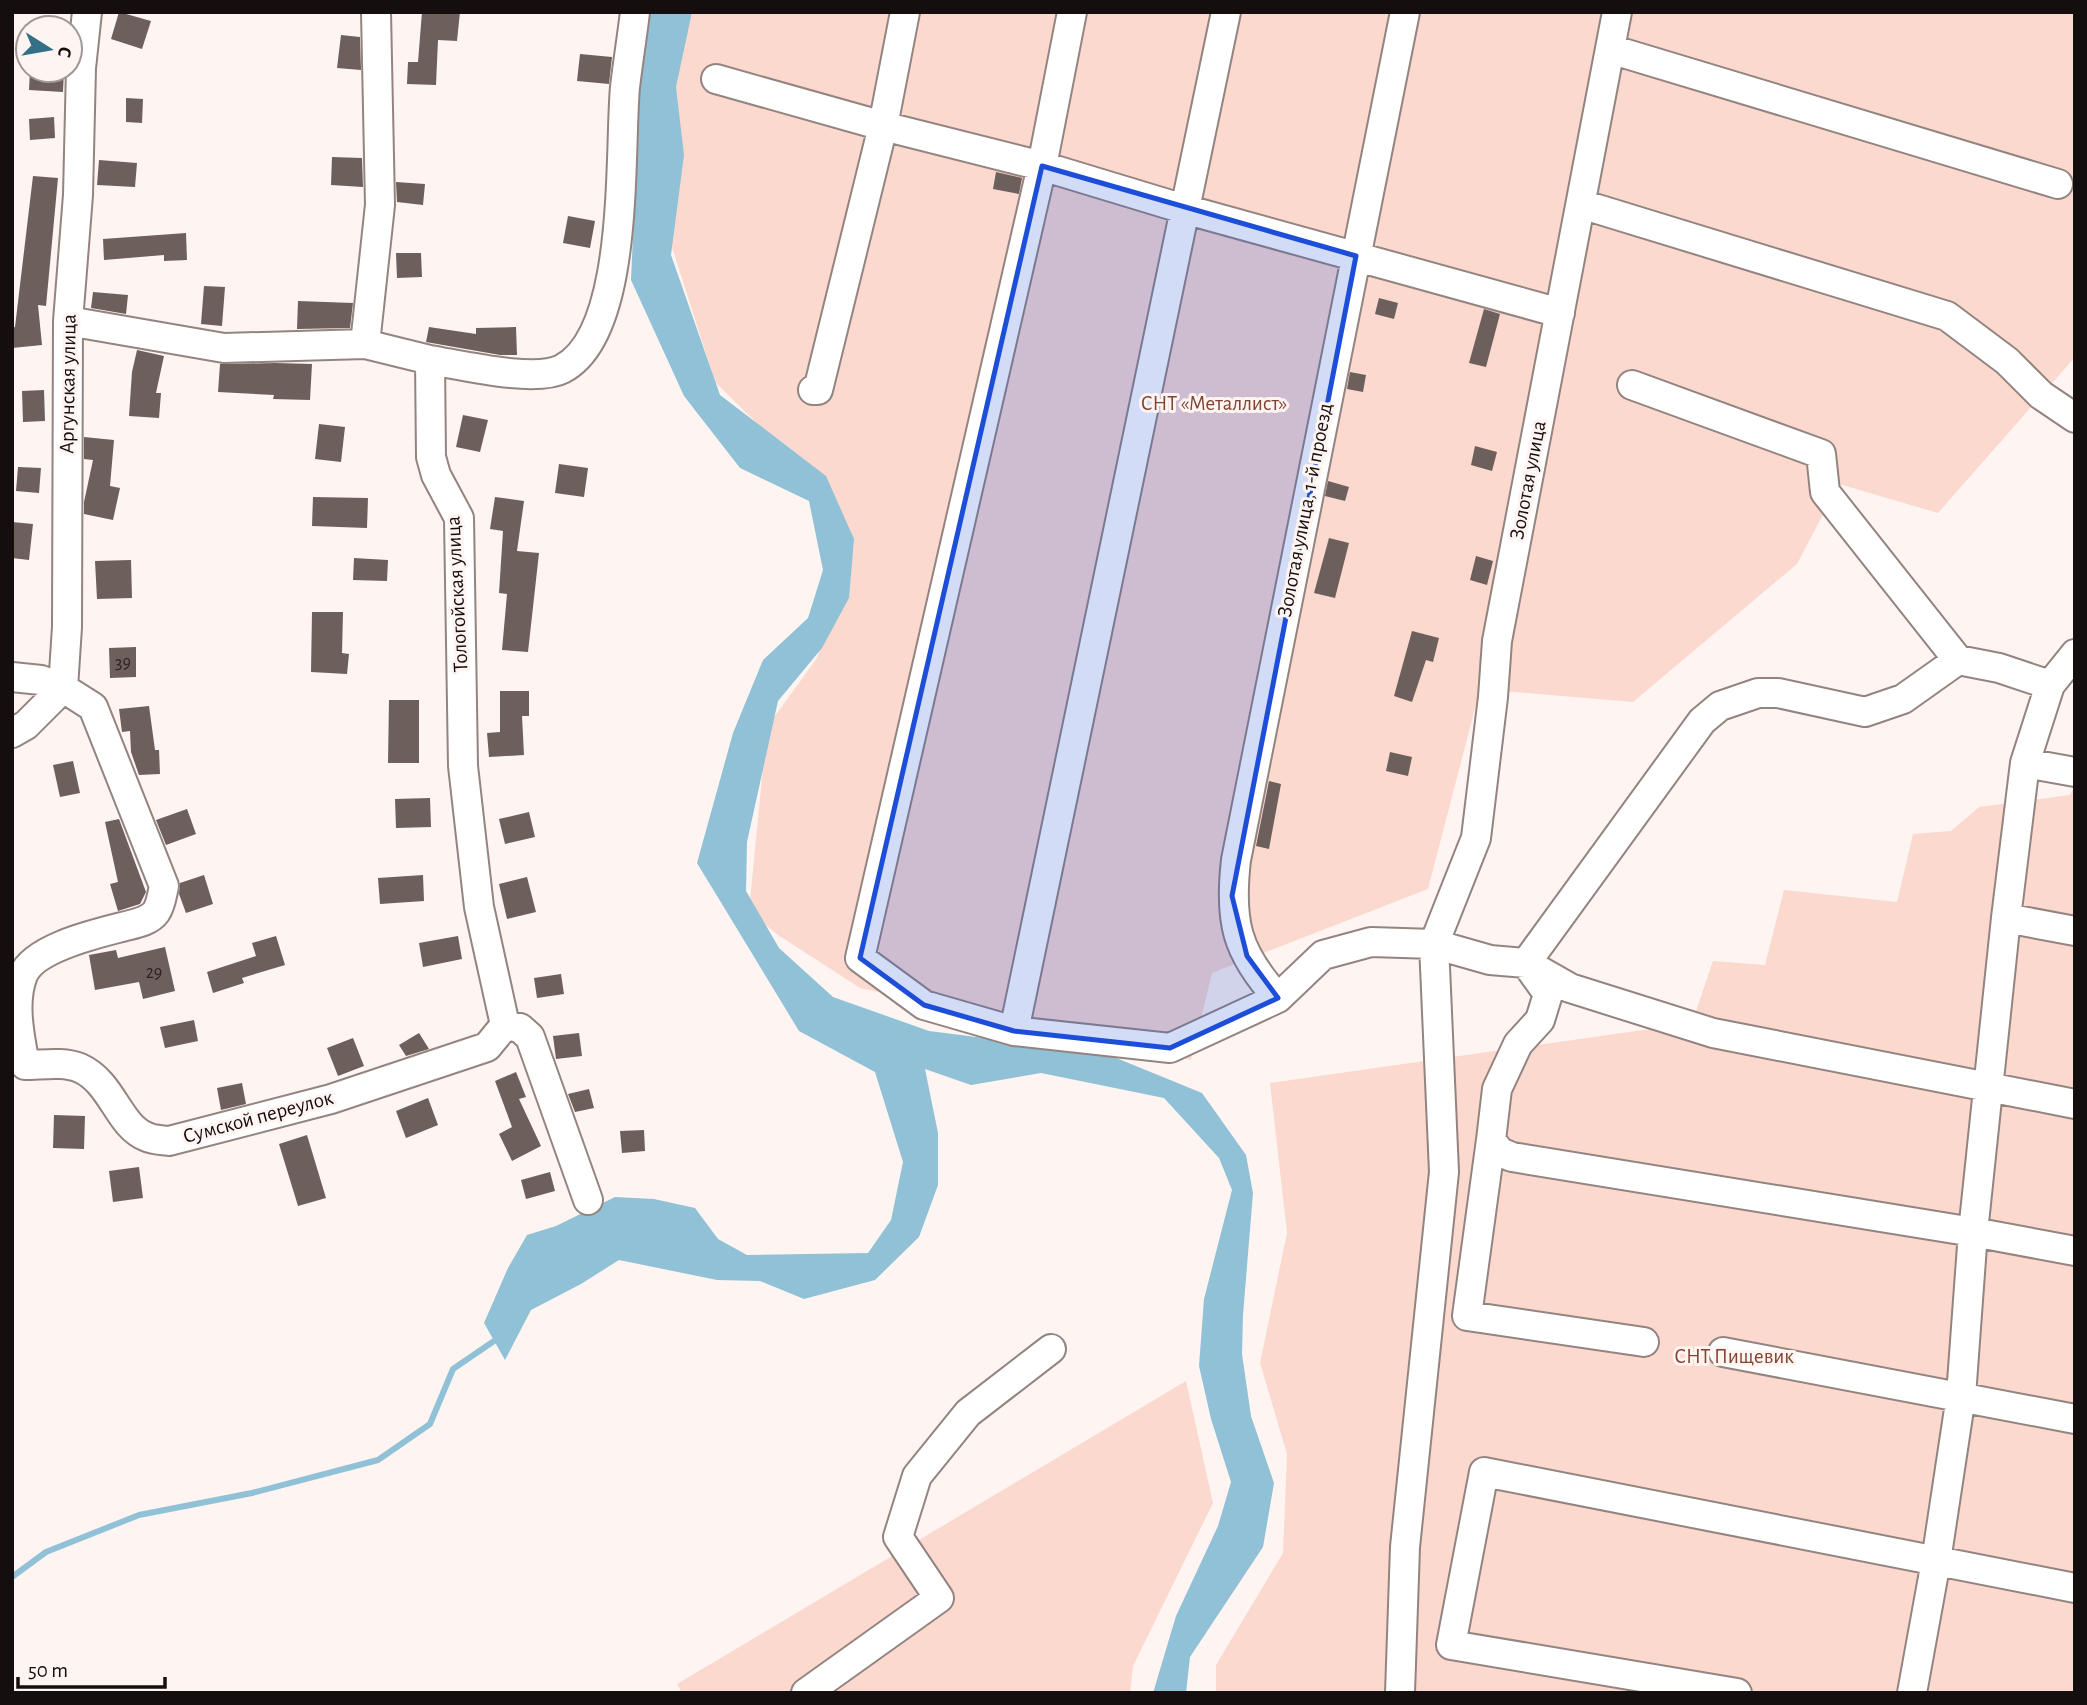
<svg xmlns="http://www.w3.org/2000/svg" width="2087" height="1705" viewBox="0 0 2087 1705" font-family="'Alegreya Sans',sans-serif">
<rect width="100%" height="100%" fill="#fef4f1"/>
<path fill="#fbd9cf" d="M675 12H2075V357L1938 513 1839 484 1797 564 1633 702 1480 689 1428 889 1212 973 1191 1060 860 988 778 935 749 911 767 727 817 658 848 567 791 457 715 382 672 247 669 153Z
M2075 786V1693H1216V1665L1283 1553 1287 1454 1260 1363 1287 1233 1270 1083 1692 1023 1713 961 1765 965 1784 890 1897 902 1913 834 1951 831 1979 807 2070 795Z
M1186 1381 1213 1503 1133 1666 1130 1693H682L677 1684Z"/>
<path fill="#90c1d6" d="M643 12H692L676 87 684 155 671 255 720 395 826 476 854 539 849 598 822 648 778 701 747 842 746 891 779 948 833 997 929 1031 1104 1053 1202 1093 1246 1155 1253 1193 1243 1315 1242 1354 1251 1416 1274 1483 1263 1547 1190 1657 1186 1693H1153L1176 1616 1218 1526 1231 1482 1211 1419 1199 1366 1204 1299 1232 1190 1219 1158 1164 1098 1041 1073 971 1085 925 1069 938 1133V1185L919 1237 875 1280 804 1299 760 1281 717 1280 619 1260 581 1284 531 1310 505 1360 484 1323 508 1268 527 1235 556 1226 615 1197 654 1199 695 1208 718 1239 747 1255 868 1253 891 1220 903 1162 875 1072 799 1031 697 863 733 733 763 660 808 618 823 570 809 501 740 468 684 396 631 280Z"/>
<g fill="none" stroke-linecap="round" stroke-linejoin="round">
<path stroke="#90c1d6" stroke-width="6" d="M12 1577 46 1552 139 1515 252 1493 378 1460 430 1424 453 1369 494 1341"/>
</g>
<path fill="#6d5f5b" d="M119 12 151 21 142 49 111 39Z
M422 12H460L457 41 438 40 436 85 407 84 408 62H418Z
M341 35 360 37 361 70 337 68Z
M580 54 612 57 609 84 577 81Z
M30 70H64L63 92 29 90Z
M126 98 143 99 142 123 126 122Z
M54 117 55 138 30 140 29 119Z
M332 157 362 158 363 187 331 185Z
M99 160 137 163 135 187 97 185Z
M996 172 1022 178 1019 194 993 189Z
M33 176 58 178 46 306 38 305 42 345 12 348V328L15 327Z
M396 182 425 184 423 205 397 202Z
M568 216 595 221 590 248 563 243Z
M186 233 187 260 164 261V255L104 260 103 239Z
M396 253H421L422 277 397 278Z
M204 286 225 287 222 326 201 324Z
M93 292 128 295 126 314 91 308Z
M1379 298 1398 303 1394 319 1375 314Z
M298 301 353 303 350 328 297 329Z
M1484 309 1500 314 1486 367 1469 363Z
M429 327 476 334V328L516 327 517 355H500L426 342Z
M137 350 164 356 156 393H161L159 418 129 416 132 372Z
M275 363 312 364 310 400 273 399 274 395 218 392 220 364Z
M1350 372 1366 375 1363 392 1347 389Z
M44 390 45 421 23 422 22 391Z
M463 415 488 420 480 452 456 447Z
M319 424 345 427 341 462 315 459Z
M84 437 114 440 110 486 120 488 113 520 84 514V502L93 460 84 459Z
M1475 446 1497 452 1492 471 1471 465Z
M559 464 588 468 584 497 555 493Z
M18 467 41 468 39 493 16 491Z
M1328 481 1349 487 1345 501 1325 496Z
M313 497 368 498 367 528 312 526Z
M495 497 524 501 517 551 539 553 528 652 502 650 507 594 499 593 503 531 490 529Z
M12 522 33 524 29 560 12 558Z
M1329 538 1349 543 1335 598 1314 593Z
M1476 556 1493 561 1487 585 1470 580Z
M354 558 388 560 387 581 353 580Z
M131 560 132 598 97 599 95 561Z
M312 612H343L342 653 349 654 347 674 311 672Z
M1412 631 1439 638 1433 662 1426 660 1412 702 1394 696Z
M136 647V677L110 678 109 648Z
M500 691H529V716H522L524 755 489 757 487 733 500 732Z
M389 700H419V763H388Z
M149 706 155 750H159L160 774 139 775 131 752 130 731 122 732 119 709Z
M1390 752 1412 757 1408 776 1386 771Z
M73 761 80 793 60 797 53 765Z
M1269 781 1281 784 1269 849 1256 846Z
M430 798 431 827 396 828 395 799Z
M187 809 196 834 166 845 156 820Z
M529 812 535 837 505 844 499 819Z
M119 819 146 892 140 904 118 911 110 884 118 882 105 822Z
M204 875 213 904 186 913 179 894 180 883Z
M423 875 424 901 380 904 378 878Z
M527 877 536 912 507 919 499 884Z
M276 936 285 965 242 978 244 983 213 993 207 972 256 956 252 943Z
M458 936 462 959 423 967 419 943Z
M165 947 175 991 143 999 139 982 95 990 89 955 116 950 118 958Z
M561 974 564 994 537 998 534 978Z
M194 1020 198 1041 165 1048 160 1027Z
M419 1033 429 1049 406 1056 399 1045Z
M579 1033 582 1056 556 1059 553 1036Z
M353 1038 364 1066 338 1076 327 1048Z
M516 1072 526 1097 519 1099 541 1146 512 1161 499 1134 512 1127 495 1081Z
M242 1083 246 1104 221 1110 217 1088Z
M589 1089 594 1108 575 1112 568 1094Z
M428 1098 438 1125 406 1138 396 1111Z
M54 1115 85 1116 84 1149 53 1148Z
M644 1130 645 1151 622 1153 620 1131Z
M307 1135 326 1198 298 1206 279 1144Z
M139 1167 143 1198 113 1202 109 1171Z
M550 1172 555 1191 526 1199 521 1180Z"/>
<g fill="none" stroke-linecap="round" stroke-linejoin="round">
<defs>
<path id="minor" d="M1072 12 1042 166 860 958 924 1005 1014 1031 1170 1048 1278 998 1323 955 1371 942 1434 944 1490 960 1526 963 1702 721 1720 706 1758 693H1778L1865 712 1903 699 1958 660
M1610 49 2058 184
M716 79 883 126 1042 166 1184 209 1560 313
M1581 204 1947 316 2007 361 2041 395 2075 418
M68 321 224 348 365 344 430 360 431 457 436 475 459 518 463 766 479 907 505 1025 520 1028 530 1037 588 1200
M365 344 380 205 376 12
M430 360C461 365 535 383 562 369 630 334 619 155 625 87 628 62 632 37 635 12
M1632 385 1821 454 1825 492 1958 660 1999 668 2050 685
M813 390H818L883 126 905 12
M12 677 41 680 63 688 93 707 164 886C162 895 161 905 156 912 149 922 133 924 122 927 95 934 34 948 23 975 12 1003 20 1037 25 1065 42 1065 63 1061 80 1068 113 1083 118 1126 147 1137 153 1140 162 1140 169 1141L331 1099 487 1047 505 1025
M12 733 26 725 63 688 67 627 68 321 78 195 81 68 87 12
M2025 763 2075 772
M2006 918 2075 931
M1278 998C1236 952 1229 921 1236 860L1405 12
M1014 1031 1226 12
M2075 1104 1713 1033 1570 988 1526 963 1548 994 1540 1020 1518 1044 1497 1089 1491 1140 1500 1152 1512 1157 1973 1232 2075 1251
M1491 1140 1467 1316 1644 1342
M1723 1352 2075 1419
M806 1693 939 1598 898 1537 917 1476 968 1413 1051 1349
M1400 1693 1405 1547 1444 1172 1434 944 1476 838 1493 697 1497 641 1617 12
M1737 1693 1451 1645 1484 1472 2075 1588
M1912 1693 1936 1561 1961 1396 1973 1232 2006 918 2025 763 2050 685 2075 654"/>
</defs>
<use href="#minor" stroke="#938480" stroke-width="32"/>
<use href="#minor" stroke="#fff" stroke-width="28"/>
</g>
<path fill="#1d4ed8" fill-opacity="0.2" stroke="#1d4ed8" stroke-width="5" stroke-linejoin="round" d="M1042 166 1356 256 1232 896 1247 956 1278 998 1170 1048 1014 1031 924 1005 860 958Z"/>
<g text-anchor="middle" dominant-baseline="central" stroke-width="6" stroke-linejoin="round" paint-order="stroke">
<g font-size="18" fill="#2a2321">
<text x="123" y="663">39</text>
<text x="154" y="973">29</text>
</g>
<g font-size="21" fill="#140f0e" stroke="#fef4f1">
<text transform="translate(68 384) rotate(-89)">Аргунская улица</text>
<text transform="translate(1528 480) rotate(-79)">Золотая улица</text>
<text transform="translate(1305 510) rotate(-79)">Золотая улица, 1-й проезд</text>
<text transform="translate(457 594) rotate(-93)">Тологойская улица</text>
<text transform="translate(258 1117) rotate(-15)">Сумской переулок</text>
</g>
<g font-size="21" fill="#814432" stroke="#fef4f1">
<text x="1214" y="403">СНТ «Металлист»</text>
<text x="1734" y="1356">СНТ Пищевик</text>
</g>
</g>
<rect width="2087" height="1705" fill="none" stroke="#140f0e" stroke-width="28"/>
<g transform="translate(49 49) rotate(101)"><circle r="33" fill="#fef4f1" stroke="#a09896" stroke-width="2"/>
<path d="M0-5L12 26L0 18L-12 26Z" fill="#346f87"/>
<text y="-10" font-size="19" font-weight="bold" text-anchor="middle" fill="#140f0e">С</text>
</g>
<path d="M18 1677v10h147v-10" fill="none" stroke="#140f0e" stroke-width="3.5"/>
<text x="28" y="1677" font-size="21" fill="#140f0e" stroke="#fef4f1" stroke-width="5" paint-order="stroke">50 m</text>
</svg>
